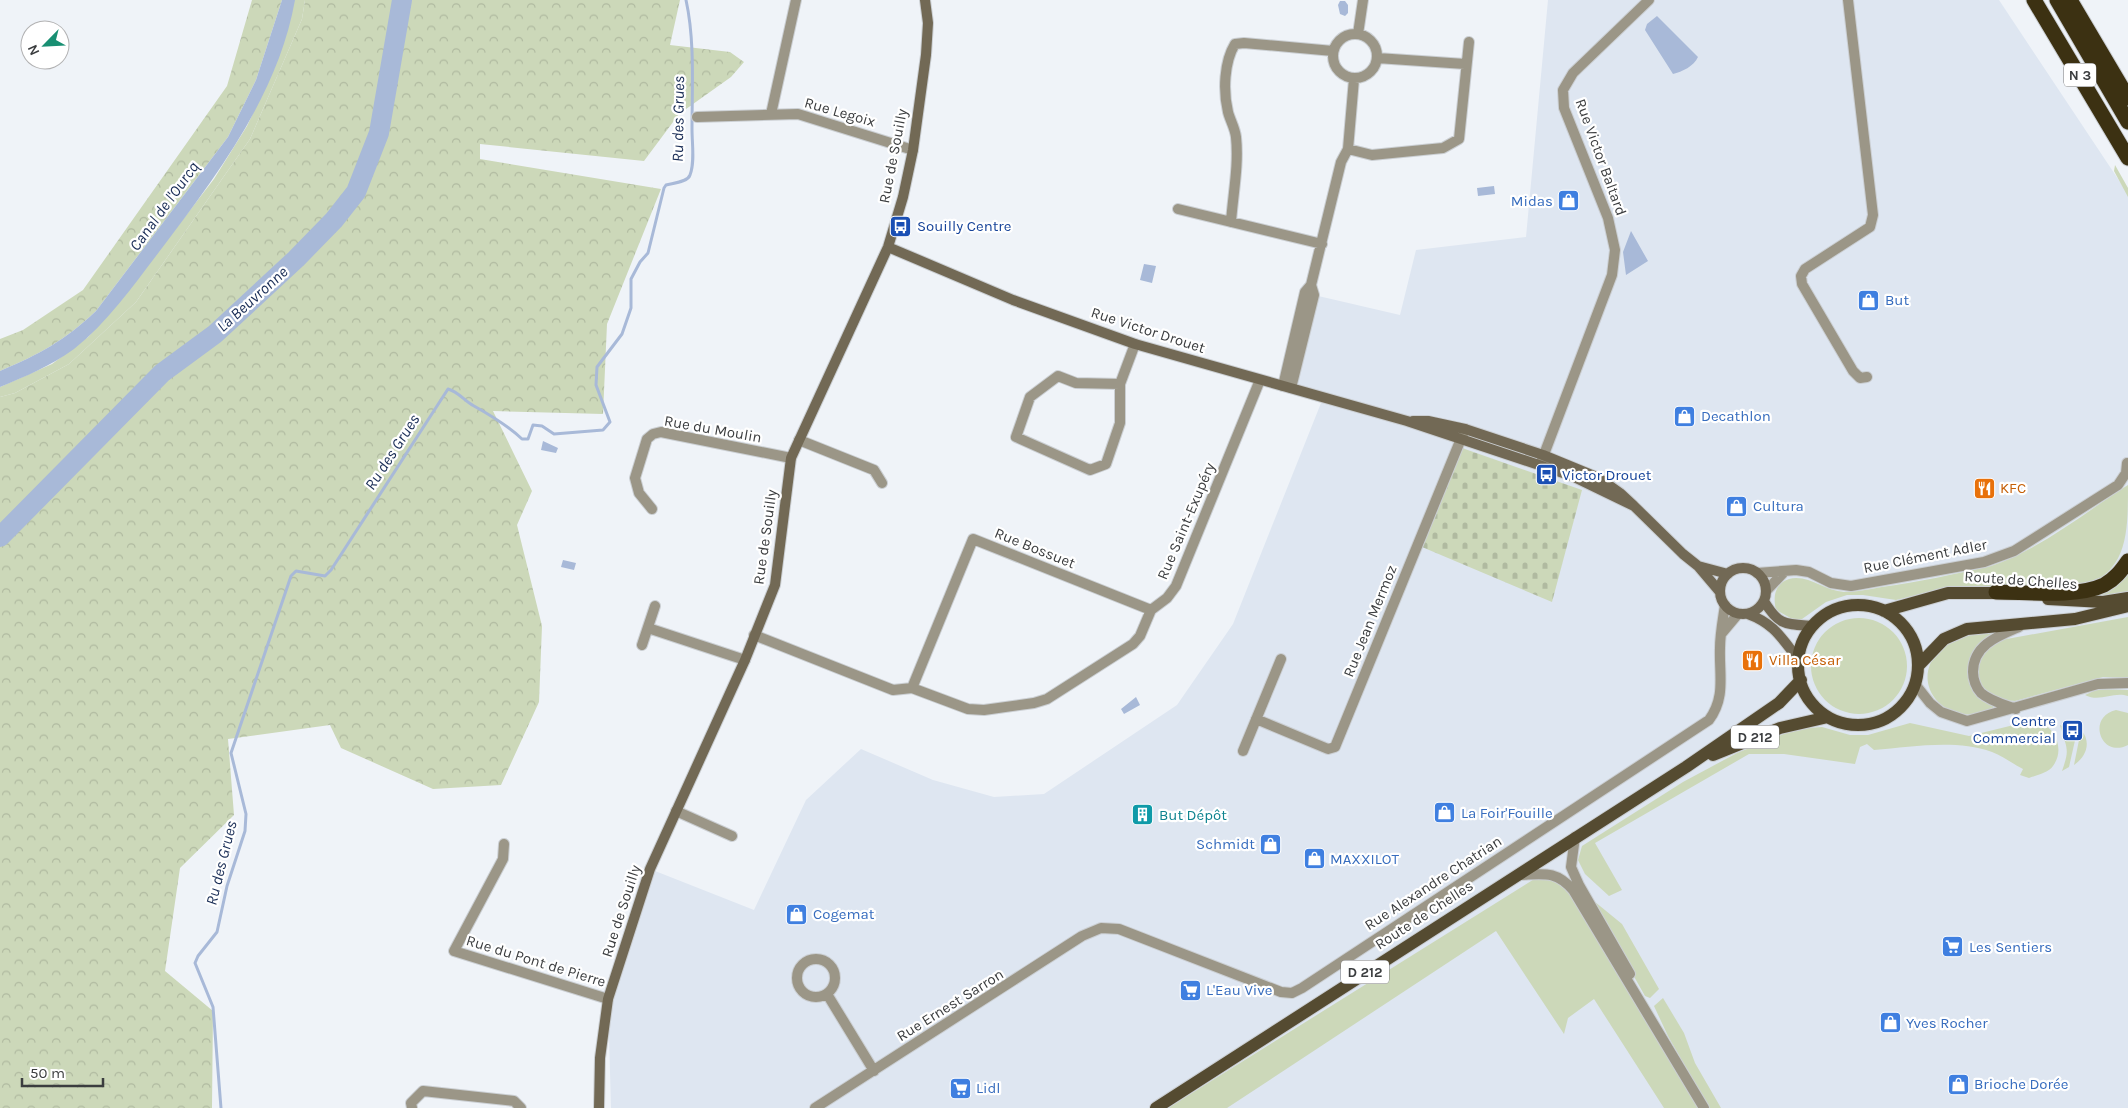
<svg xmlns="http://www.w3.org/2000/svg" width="2128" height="1108" viewBox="0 0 2128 1108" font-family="Karla,sans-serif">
<defs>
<pattern id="forest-crowns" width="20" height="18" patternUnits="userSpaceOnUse" patternTransform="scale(1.25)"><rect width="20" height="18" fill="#ccd8b9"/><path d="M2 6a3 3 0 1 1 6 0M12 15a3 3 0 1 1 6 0" fill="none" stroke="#b0baa0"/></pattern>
<pattern id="cemetery-stones" width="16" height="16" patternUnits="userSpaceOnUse" patternTransform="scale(1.25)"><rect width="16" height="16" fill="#ccd8b9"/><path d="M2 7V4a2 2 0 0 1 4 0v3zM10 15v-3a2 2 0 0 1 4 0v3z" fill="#b0baa0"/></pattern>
</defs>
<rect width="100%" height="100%" fill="#eff3f8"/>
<path fill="#dee6f1" d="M1548 0H1999L2128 194V1108H611L608 999 650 869 754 910 806 800 861 749 933 780 994 797 1044 794 1177 705 1233 624 1323 398 1291 388 1314 295 1400 315 1416 250 1526 237Z"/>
<path fill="#ccd8b9" d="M293 0H305L302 19 250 139 136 302 69 364 15 393 0 397V387L52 364 88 337 120 301 214 179 247 126 274 69Z
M2115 165 2128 188V197L2114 171Z
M2128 485C2128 534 2128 574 2078 588L1953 586 1896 600 1863 595H1847L1826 602 1802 619 1794 620 1776 610C1773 598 1774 584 1789 579 1808 574 1825 591 1844 592 1857 592 1870 589 1882 587 1919 582 1955 574 1991 566 2041 549 2084 513 2128 485Z
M2128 571V594L2094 599 2097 595Z
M2128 617V678L2103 677 2015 701 2002 700 1982 688C1972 661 1978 655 2001 640Z
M1811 666a48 48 0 1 1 96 0a48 48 0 1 1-96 0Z
M1996 632C1975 642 1958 669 1974 691 1978 698 1986 701 1993 705V709C1983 712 1973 716 1963 714 1930 709 1915 674 1940 650 1944 646 1949 639 1954 636 1962 632 1986 633 1996 632Z
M2098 689 2128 690V696C2113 691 2100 703 2085 695Z
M2116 710 2128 713V745C2101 759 2086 717 2116 710Z
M2030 721C2052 720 2067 747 2053 766 2048 773 2037 775 2029 778L2020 775 2023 769C2013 764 2003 756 1992 752 1955 739 1912 747 1874 750L1867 744 1860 747 1855 764 1784 754H1749L1595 843 1622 890 1609 896 1585 874 1578 860 1582 846 1683 782 1737 753 1796 729 1822 727 1850 735H1868L1910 723 1969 736Z
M2060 725 2069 729 2068 733 2076 736 2069 767 2062 771C2070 748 2067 750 2060 725Z
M2081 730C2092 742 2086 757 2074 765Z
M1539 876 1551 877 1566 886 1699 1108H1664L1594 999 1568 1018 1564 1034 1496 931 1227 1108H1168Z
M1589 897 1622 924 1659 989 1650 998 1645 996Z
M1663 998 1684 1033 1695 1063 1721 1108H1709L1668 1036 1654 1006Z"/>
<path fill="url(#forest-crowns)" d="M252 0H282L256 80 228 137 96 311C64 341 40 354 0 371V339L23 330 83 290 227 86Z
M305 0H680L670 45 730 52 744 62 731 77 679 114 644 161 480 144V159L661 189 607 324 603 414 493 411 532 491 517 525 542 626 539 702 501 785 433 789 341 748 330 725 228 739 234 815 180 868 165 971 213 1011 212 1108H0V397L15 393 69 364 136 302 250 139 302 19Z"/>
<path fill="url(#cemetery-stones)" d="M1462 448 1582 490 1552 602 1422 547Z"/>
<path fill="#a8b9d8" d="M282 0H295C278 96 216 176 159 252 133 286 108 322 74 349 51 366 26 376 0 387V371C40 354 64 341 96 311L228 137 256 80Z
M1340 1H1345L1348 5V13L1345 16 1340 14 1338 5Z
M1657 16 1698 57C1694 66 1682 72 1673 74L1645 30 1647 24Z
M1494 186 1495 194 1478 196 1477 188Z
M1631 231 1648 261 1626 275 1623 252Z
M1144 264 1156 266 1152 283 1140 280Z
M543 441 558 448 556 453 541 450Z
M21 511H30L0 541V533Z
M563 560 576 563 574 570 561 567Z
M1136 697 1140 705 1124 714 1121 709Z"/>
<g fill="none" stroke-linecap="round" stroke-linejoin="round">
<path stroke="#a8b9d8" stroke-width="3" d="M221 1108 213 1007 195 963 198 956 217 932 227 886 245 831 246 814 231 753 291 576 296 571 325 576 331 570 448 389C459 392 464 401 474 406 492 416 507 425 522 439H528L533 425 542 426 554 434 603 430 610 422 596 385 597 367 622 334 631 308V279L640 262 648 253 664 188 666 185C673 183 688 182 690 175 695 162 692 144 692 129 692 87 695 41 686 0"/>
<path stroke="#a8b9d8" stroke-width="20" d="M0 537 162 373 215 334 296 259 334 220 356 192 379 133 402 0"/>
<defs>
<path id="street" d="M1848 0 1873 215 1870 227 1805 269 1801 276 1802 284 1853 371 1860 378 1867 377
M1333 56a22 22 0 1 1 44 0a22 22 0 1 1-44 0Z
M1358 34 1363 0
M1377 58 1465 64
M771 114 796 0
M697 117 798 114 913 150
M1348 149 1372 155 1443 148 1459 139 1469 42
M1178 209 1322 244
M1231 222C1233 194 1239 165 1236 137 1235 128 1230 120 1228 112 1223 91 1224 62 1235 44L1244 43 1333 51
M1120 384 1076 383 1058 376 1030 397 1016 437 1090 470 1106 464 1120 423V384L1135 344
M1283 386 1305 292 1311 285 1341 162 1348 149 1354 79
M1291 388 1314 295 1311 285
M799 440 874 470 882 483
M1540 465 1612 275 1615 250 1608 218 1564 108 1563 90 1573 73 1649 0
M652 509 639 493 635 478 647 439 653 434 661 432 791 458
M1757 573 1796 570 1809 572 1831 583 1851 586 1984 562 2014 551 2118 485 2126 473 2127 463
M1766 591 1785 571
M648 628 745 660
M1722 633 1738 614
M754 635 893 690 912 688 968 709 984 710 1034 703 1047 699 1133 644 1140 636 1151 610 1167 598 1176 586 1260 380
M642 645 655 606
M1915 684 1930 703 1941 712 1967 721 2098 684 2128 683
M912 688 973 539 1151 610
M2016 709C2005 705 1990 701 1981 693 1976 688 1973 679 1973 672 1973 645 1998 636 2019 627
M1256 719 1328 749 1335 747 1465 429
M1243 751 1281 659
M676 811 732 836
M1575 837 1571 867 1579 885 1630 974
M504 844 503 859 454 951 608 999
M1519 875C1543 874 1556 870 1573 890L1704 1108
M797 978a19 19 0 1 1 38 0a19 19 0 1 1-38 0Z
M827 994 874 1071
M412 1108 411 1103 423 1091 514 1101 521 1108
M815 1108 1082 936 1101 928 1119 929 1281 992 1292 993 1302 988 1709 720C1726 697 1719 675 1720 648 1720 634 1723 619 1725 605"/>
<path id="secondary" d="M888 247 1013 300 1135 344 1407 421 1572 476 1634 506
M1413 421H1428L1465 429 1543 455 1599 478 1620 493 1634 506 1683 554 1698 566 1720 592
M1698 566 1728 574
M1720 591a23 23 0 1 1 46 0a23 23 0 1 1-46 0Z
M1764 601C1779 626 1785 624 1813 626
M1748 614C1775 624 1782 639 1799 660
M599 1108 600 1058 608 999 650 869 745 660 775 585 791 458 888 247 903 197 913 150 926 55 928 23 925 0"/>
<path id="primary" d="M2048 599 2103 602 2128 598
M1798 665a60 60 0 1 1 120 0a60 60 0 1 1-120 0Z
M1884 611 1948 593H2004
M1918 666 1944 639 1967 629 2075 619 2128 606
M1713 755 1780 728 1828 717
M1156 1108 1686 767 1779 703 1801 680"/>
<path id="highway" d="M2034 0 2128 158
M2057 0 2128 122
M2070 0 2128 98
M1996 592C2027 592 2076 598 2104 585 2115 579 2121 571 2128 561"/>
</defs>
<use href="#street" stroke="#cbcfd3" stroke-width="12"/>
<use href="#secondary" stroke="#cbcfd3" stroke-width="12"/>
<use href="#primary" stroke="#cbcfd3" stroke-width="14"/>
<use href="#highway" stroke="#cbcfd3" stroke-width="17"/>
<use href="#street" stroke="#9b9687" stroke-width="10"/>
<use href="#secondary" stroke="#726955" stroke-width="10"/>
<use href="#primary" stroke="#554b31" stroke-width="12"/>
<use href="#highway" stroke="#3c3112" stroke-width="15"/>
</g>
<defs>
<symbol id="shop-square" viewBox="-11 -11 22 22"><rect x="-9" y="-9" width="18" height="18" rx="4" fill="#3f7fe0" stroke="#fff"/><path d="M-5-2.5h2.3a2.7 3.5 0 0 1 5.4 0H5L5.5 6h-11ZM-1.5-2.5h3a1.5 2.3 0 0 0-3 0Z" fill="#fff"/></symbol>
<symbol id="bus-square" viewBox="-11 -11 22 22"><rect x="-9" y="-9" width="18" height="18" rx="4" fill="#1a4fb4" stroke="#fff"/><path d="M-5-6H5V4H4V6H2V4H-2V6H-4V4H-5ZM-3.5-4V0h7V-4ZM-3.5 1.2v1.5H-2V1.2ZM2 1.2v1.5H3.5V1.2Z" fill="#fff"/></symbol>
<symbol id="restaurant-square" viewBox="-11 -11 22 22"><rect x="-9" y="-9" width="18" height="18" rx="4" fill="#e8710a" stroke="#fff"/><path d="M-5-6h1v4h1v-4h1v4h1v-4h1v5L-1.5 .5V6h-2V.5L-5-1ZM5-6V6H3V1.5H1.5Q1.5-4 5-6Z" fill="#fff"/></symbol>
<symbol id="building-square" viewBox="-11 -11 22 22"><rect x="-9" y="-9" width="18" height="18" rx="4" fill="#0f9aa8" stroke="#fff"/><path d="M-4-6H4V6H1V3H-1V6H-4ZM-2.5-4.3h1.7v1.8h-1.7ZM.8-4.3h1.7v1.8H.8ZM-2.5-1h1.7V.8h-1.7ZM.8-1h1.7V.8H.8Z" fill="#fff"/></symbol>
<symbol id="supermarket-square" viewBox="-11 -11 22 22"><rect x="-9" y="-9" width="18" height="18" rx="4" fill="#3f7fe0" stroke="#fff"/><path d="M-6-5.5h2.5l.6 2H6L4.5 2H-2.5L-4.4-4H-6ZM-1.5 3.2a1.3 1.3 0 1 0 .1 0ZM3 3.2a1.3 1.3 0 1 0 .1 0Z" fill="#fff"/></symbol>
</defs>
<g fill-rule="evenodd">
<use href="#shop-square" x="1556" y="188" width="25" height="25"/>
<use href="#bus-square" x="888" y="214" width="25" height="25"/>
<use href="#shop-square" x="1856" y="288" width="25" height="25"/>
<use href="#shop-square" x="1672" y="404" width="25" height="25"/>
<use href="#bus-square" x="1534" y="462" width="25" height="25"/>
<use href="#restaurant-square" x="1972" y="476" width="25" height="25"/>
<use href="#shop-square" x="1724" y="494" width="25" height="25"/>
<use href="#restaurant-square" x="1740" y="648" width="25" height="25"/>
<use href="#bus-square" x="2060" y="718" width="25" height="25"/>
<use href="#shop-square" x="1432" y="800" width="25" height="25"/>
<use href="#building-square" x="1130" y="802" width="25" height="25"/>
<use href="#shop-square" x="1258" y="832" width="25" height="25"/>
<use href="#shop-square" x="1302" y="846" width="25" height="25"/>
<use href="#shop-square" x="784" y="902" width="25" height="25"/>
<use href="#supermarket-square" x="1940" y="934" width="25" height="25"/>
<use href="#supermarket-square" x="1178" y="978" width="25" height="25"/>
<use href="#shop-square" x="1878" y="1010" width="25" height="25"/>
<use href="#shop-square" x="1946" y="1072" width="25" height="25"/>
<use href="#supermarket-square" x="948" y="1076" width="25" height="25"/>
</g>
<g text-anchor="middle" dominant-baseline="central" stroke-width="4.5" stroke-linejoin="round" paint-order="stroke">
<g fill="#fff" stroke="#767779" stroke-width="1">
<rect x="2064" y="63.5" width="32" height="23" rx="4"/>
<rect x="1731" y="725.5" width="48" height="23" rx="4"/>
<rect x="1341" y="960.5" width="48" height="23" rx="4"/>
</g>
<g font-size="14" font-weight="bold" fill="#3b3d3f">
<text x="2080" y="75">N 3</text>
<text x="1755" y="737">D 212</text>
<text x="1365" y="972">D 212</text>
</g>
<g font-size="15" fill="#3b3d3f" stroke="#fff">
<text transform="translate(840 112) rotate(16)">Rue Legoix</text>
<text transform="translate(893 156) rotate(-79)">Rue de Souilly</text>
<text transform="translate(1601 157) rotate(70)">Rue Victor Baltard</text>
<text transform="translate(1148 330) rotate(18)">Rue Victor Drouet</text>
<text transform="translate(713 429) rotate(10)">Rue du Moulin</text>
<text transform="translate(1186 521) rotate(-67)">Rue Saint-Exupéry</text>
<text transform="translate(765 537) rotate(-82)">Rue de Souilly</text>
<text transform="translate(1035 548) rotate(22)">Rue Bossuet</text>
<text transform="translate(1925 556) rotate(-11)">Rue Clément Adler</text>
<text transform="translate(2021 580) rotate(4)">Route de Chelles</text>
<text transform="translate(1370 621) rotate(-68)">Rue Jean Mermoz</text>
<text transform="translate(1433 883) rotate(-33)">Rue Alexandre Chatrian</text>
<text transform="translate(621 911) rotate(-72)">Rue de Souilly</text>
<text transform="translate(1424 915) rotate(-33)">Route de Chelles</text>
<text transform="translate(536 961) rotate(17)">Rue du Pont de Pierre</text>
<text transform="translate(950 1005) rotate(-32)">Rue Ernest Sarron</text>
</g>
<g font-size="15" fill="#366cbe" stroke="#fff" text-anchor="start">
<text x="1553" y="201" text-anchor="end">Midas</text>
<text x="1885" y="300">But</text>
<text x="1701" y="416">Decathlon</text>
<text x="1753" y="506">Cultura</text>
<text x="1461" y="813">La Foir'Fouille</text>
<text x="1255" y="844" text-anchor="end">Schmidt</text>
<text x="1330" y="859">MAXXILOT</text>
<text x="813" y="914">Cogemat</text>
<text x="1969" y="947">Les Sentiers</text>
<text x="1206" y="990">L'Eau Vive</text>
<text x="1906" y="1023">Yves Rocher</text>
<text x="1974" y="1084">Brioche Dorée</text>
<text x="976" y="1088">Lidl</text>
</g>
<g font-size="15" fill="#164399" stroke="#fff" text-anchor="start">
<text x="917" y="226">Souilly Centre</text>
<text x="1562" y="475">Victor Drouet</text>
<text x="2056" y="721" text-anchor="end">Centre<tspan x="2056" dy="17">Commercial</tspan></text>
</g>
<g font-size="15" fill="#c56008" stroke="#fff" text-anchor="start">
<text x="2000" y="488">KFC</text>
<text x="1769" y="660">Villa César</text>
</g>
<g font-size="15" fill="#0d838f" stroke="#fff" text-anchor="start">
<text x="1159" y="815">But Dépôt</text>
</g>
<g font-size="16" font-style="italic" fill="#182c55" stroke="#fff">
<text transform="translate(678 119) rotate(-89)">Ru des Grues</text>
<text transform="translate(164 206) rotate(-54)">Canal de l'Ourcq</text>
<text transform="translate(252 299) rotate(-42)">La Beuvronne</text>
<text transform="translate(392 452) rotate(-57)">Ru des Grues</text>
<text transform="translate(221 863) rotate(-76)">Ru des Grues</text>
</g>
</g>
<g transform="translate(45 45) rotate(246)"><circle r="24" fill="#ffffff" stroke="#b1b1b2"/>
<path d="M0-4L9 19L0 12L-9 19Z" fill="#188f72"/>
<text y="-8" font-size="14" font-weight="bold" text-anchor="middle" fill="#3b3d3f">N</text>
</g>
<path d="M22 1078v8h81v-8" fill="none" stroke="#3b3d3f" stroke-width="2.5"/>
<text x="30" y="1078" font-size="15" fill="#3b3d3f" stroke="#ffffff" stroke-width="4" paint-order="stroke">50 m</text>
</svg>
